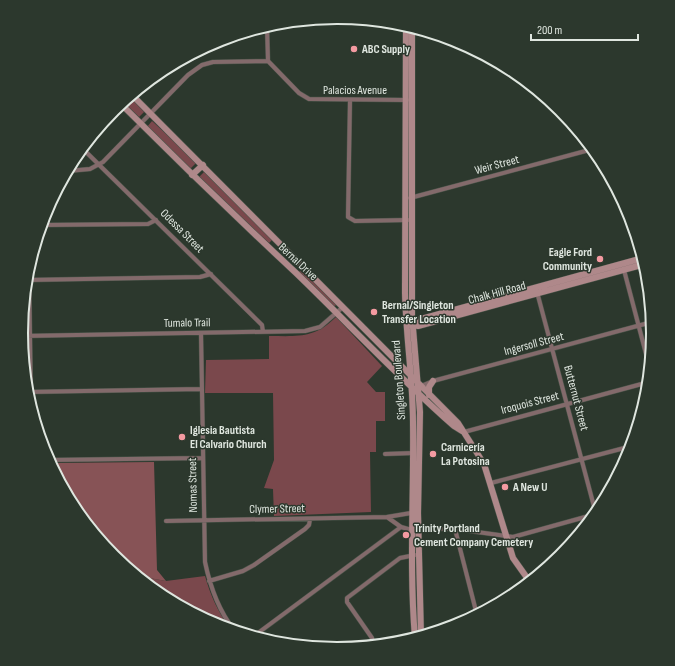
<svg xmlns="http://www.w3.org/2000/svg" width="675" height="666" viewBox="0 0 675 666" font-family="'Sofia Sans Condensed',sans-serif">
<rect width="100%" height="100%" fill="#2c382d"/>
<path fill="#7a484c" d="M130 96 145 111 139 117 123 102Z
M152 121 197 162 190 169 147 127Z
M204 172 272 240 269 243 198 178Z
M300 271 318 284 337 305 334 306 332 304 298 273Z
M336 317 382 366 367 382 376 392H385V421H376V452H370L371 512 274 516 273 489 264 488 274 460 273 393H205L206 360 269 359V336C297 336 314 339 336 317Z
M138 576 166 581 205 576C211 597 218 612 231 629 197 619 165 598 138 576Z"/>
<path fill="#875356" d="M154 462 157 570 166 581 138 576 114 556 75 508 65 489 55 463Z"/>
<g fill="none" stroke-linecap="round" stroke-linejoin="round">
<defs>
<path id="street" d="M267 26 268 61
M350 100 348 217 355 221 408 220
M82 148 262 325 263 332
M68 171 90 169 103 162 188 75 202 65 213 62 268 61 299 93 309 99 407 100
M410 198 593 149
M42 225 148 224 156 220
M29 267 31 405
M624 270 650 369
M27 280 200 277 211 274
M537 292 596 514
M201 333 205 562C210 586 219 611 234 630
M22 336 305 331 320 327 343 307
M421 386 433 381 652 322
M27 392 201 389
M464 432 649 382
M385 454 414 453
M49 460 202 458
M491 483 632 446
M387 517 411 513
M166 521 387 517 401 527 408 529H455L513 537 596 514
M455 529 477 615
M209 581 243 571 254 565 305 529 309 525 310 519
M254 636 401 527
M373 645 382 643H398
M373 646 372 638 347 602V598L400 558 415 555"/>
<path id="secondary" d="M406 25 405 293C406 337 413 380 413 423 414 495 409 567 415 638
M412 27V316L420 412 418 513 421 636
M132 95 458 423 484 464 513 558 530 582
M121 104C178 161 236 217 295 272 348 323 398 377 454 426L462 431
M192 175 203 165
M410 322 643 258
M409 324 418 326 645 264
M429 395V387L433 381"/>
</defs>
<use href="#street" stroke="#495449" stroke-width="5"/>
<use href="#secondary" stroke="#495449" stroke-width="7"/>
<use href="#street" stroke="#836a6b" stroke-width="4"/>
<use href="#secondary" stroke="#af888a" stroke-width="6"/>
</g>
<g fill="#f49aa1" stroke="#2c382d" stroke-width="1.5">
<circle cx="354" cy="49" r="4"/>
<circle cx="600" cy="259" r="4"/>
<circle cx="374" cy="312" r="4"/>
<circle cx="182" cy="437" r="4"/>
<circle cx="433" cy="454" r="4"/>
<circle cx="505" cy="487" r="4"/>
<circle cx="406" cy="535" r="4"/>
</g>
<g text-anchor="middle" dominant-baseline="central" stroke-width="3" stroke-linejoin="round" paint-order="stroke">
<g font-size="12" font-weight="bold" fill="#dfe6df" stroke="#2c382d" text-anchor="start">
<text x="362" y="49">ABC Supply</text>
<text x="592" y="252" text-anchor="end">Eagle Ford<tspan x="592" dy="14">Community</tspan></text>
<text x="382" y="305">Bernal/Singleton<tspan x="382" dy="14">Transfer Location</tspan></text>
<text x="190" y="430">Iglesia Bautista<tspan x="190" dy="14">El Calvario Church</tspan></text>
<text x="441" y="447">Carnicería<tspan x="441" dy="14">La Potosina</tspan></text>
<text x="513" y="487">A New U</text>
<text x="414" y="528">Trinity Portland<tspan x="414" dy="14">Cement Company Cemetery</tspan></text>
</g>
<g font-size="12" fill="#dfe6df" stroke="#2c382d">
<text x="355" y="90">Palacios Avenue</text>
<text transform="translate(497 165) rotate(-15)">Weir Street</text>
<text transform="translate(182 231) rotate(45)">Odessa Street</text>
<text transform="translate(298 262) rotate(43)">Bernal Drive</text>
<text transform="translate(497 293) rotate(-15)">Chalk Hill Road</text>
<text transform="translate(187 323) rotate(-1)">Tumalo Trail</text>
<text transform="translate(534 344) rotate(-15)">Ingersoll Street</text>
<text transform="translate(399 380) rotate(-94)">Singleton Boulevard</text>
<text transform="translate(576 398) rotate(75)">Butternut Street</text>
<text transform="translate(530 403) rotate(-15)">Iroquois Street</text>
<text transform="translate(193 485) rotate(-91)">Nomas Street</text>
<text transform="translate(277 509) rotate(-1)">Clymer Street</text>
</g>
</g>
<path d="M0 0H675V666H0ZM28 333a309 309 0 1 1 618 0a309 309 0 1 1-618 0Z" fill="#2c382d" fill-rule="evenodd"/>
<path fill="none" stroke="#dfe6df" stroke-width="2" d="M28 333a309 309 0 1 1 618 0a309 309 0 1 1-618 0Z"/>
<path d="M531 34v6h107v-6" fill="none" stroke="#dfe6df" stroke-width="2"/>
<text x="537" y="34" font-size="12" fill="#dfe6df" stroke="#2c382d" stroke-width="3" paint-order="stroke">200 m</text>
</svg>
